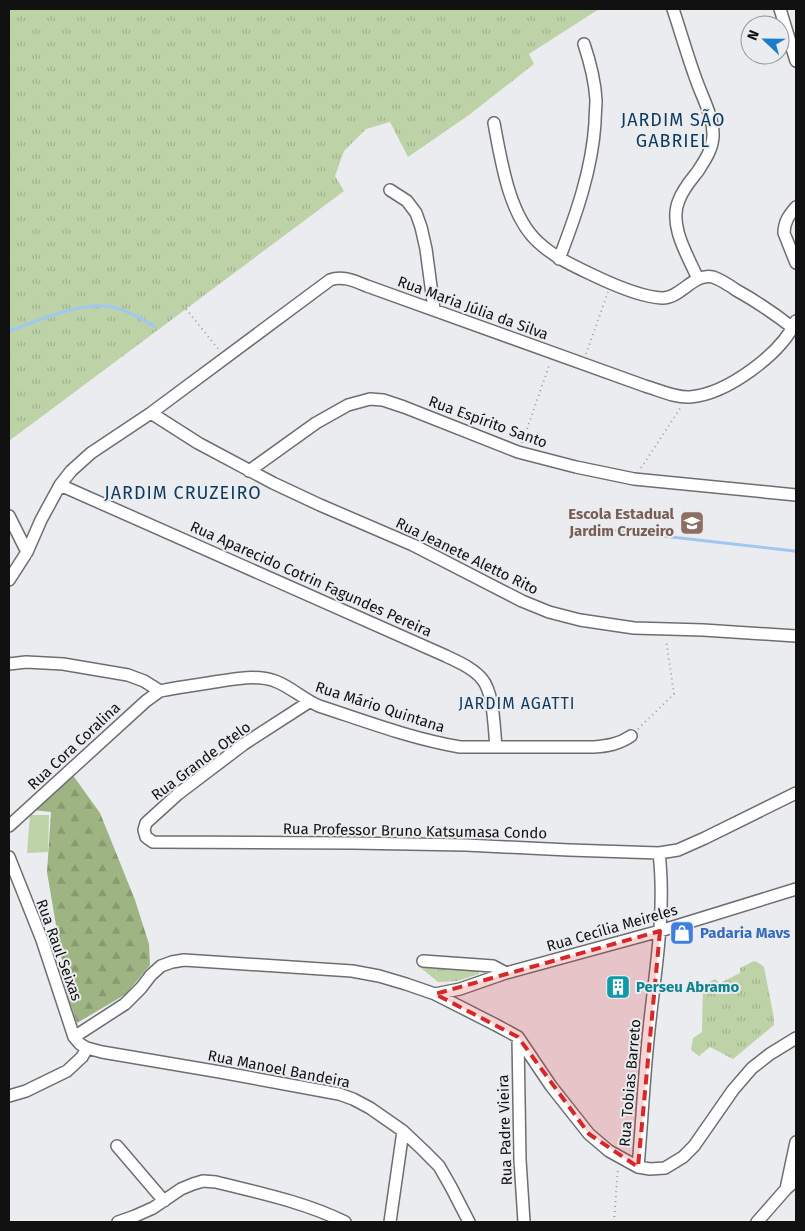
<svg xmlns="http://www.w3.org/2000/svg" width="805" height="1231" viewBox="0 0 805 1231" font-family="'Fira Sans',sans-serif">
<defs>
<pattern id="grass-tufts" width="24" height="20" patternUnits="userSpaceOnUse" patternTransform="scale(1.25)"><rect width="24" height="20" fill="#bed2a7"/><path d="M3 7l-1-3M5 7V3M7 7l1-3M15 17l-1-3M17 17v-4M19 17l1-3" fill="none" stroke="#a2b38f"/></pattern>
<pattern id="forest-firs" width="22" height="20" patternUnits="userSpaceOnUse" patternTransform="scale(1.25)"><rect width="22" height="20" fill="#9eb483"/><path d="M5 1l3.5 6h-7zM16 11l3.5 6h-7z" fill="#879a70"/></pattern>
</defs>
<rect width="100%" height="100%" fill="#ebecef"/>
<path fill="url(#grass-tufts)" d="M9 9H599L529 54 534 64 469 115 408 157 390 122 366 129 344 151 335 176 344 191 9 441Z
M754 961 759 963 764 967 774 1018V1025L733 1059 710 1047 699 1056 691 1050 693 1038 702 1032 703 985 715 979 720 983 740 973V968Z
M423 962 479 966V974L457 981 438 982 421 968Z"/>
<path fill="url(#forest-firs)" d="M72 774 100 813 135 900 149 944 150 965 126 994 77 1023 68 996 47 872 51 812 33 810Z"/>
<path fill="#bed2a7" d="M30 815H49L48 852 27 853Z"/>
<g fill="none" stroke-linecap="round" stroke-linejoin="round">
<path stroke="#9fc7f0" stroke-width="3" d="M9 331C40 320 72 305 105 306 122 307 141 318 155 327
M592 528 794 551 796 552"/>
<defs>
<path id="minor" d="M673 9C681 33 688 58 697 82 703 99 714 118 713 137 712 150 705 160 698 171 691 180 683 189 679 200 668 225 688 256 698 279
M780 9 796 61
M494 123C501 160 509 216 538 242 555 258 576 267 597 277 614 285 642 297 662 298 680 299 694 272 713 277 721 280 729 285 736 290 756 301 775 314 793 328
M390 190 407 201 416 213 421 227 426 249 434 309
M796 207C789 215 784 222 784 233L796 263
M559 259C576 215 592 170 595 123 595 115 596 107 596 100 595 81 590 62 584 44
M151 413 198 443 273 483 320 505 413 545 522 601 549 612 580 620 634 628 703 630 796 636
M249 471 316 423 348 405 370 399 383 400 404 407 518 452 576 467 634 479 796 495
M60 485 446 656C458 662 473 668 482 679 494 693 494 728 496 747
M9 516 27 552
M9 580 27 552 41 520 60 485 71 471 91 453 151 413 330 280C342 275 355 281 367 286L645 386C659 390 675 398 690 397 727 394 781 354 796 321
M9 664 26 662 63 664 128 675 144 681 160 691C174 688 188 686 202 684 225 681 252 673 275 681 291 687 303 699 319 706 365 721 412 739 460 747H594C608 746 619 744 631 736
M309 702 244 744 178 794 146 823 144 830 146 837 153 842 353 843 466 845 569 850 659 853 678 850 705 838 796 793
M9 826 146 701 160 691
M9 857 42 940 74 1037 80 1044 87 1048 102 1052 220 1072 339 1094 353 1099 370 1108 403 1131 423 1150 439 1166 451 1187 469 1222
M423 961 493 966 506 973
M435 994 460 989 506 973 660 931 796 889
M74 1037 125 1004 141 988 151 975 161 966 172 962 184 960 352 971 379 976 406 984 435 994 496 1025 518 1037 551 1086 589 1134 609 1151 638 1167 650 1169 665 1168 683 1157 694 1146 733 1090 752 1068 770 1054 796 1038
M518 1037 520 1160 524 1222
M9 1096 26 1091 67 1071 82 1057 87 1048
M117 1146 164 1201
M638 1167C642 1121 644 1076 649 1030 655 971 666 912 659 853
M786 1189 796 1142
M118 1222 135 1216 153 1208 181 1189 193 1184 203 1181 216 1182C260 1193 304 1202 345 1222
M390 1222 403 1131
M757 1222 786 1189 796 1180"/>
</defs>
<use href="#minor" stroke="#6d6e71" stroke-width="14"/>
<path stroke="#9d9ea0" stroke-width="2" stroke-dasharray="1 4" stroke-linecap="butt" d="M186 309 219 350
M586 354 608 292
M522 443 550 363
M641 468 681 407
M638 729 674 694 666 640
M614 1222 618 1167"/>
<use href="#minor" stroke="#fff" stroke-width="11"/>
</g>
<path fill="#d62828" fill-opacity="0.2" stroke="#d62828" stroke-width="4" stroke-dasharray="10 6" stroke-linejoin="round" d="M660 931 638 1167 589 1134 518 1037 435 994Z"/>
<defs>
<symbol id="school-square" viewBox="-11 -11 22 22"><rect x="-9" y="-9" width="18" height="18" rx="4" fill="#8d6e63" stroke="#ebecef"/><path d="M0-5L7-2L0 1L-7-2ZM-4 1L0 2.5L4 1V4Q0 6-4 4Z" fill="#fff"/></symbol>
<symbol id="shop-square" viewBox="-11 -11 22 22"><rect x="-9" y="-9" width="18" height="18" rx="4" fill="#3f7fe0" stroke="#ebecef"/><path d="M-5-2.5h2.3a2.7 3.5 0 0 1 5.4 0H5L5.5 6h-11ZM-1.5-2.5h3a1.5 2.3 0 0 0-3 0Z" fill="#fff"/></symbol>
<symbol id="building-square" viewBox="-11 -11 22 22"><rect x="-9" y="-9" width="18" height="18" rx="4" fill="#0f9aa8" stroke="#ebecef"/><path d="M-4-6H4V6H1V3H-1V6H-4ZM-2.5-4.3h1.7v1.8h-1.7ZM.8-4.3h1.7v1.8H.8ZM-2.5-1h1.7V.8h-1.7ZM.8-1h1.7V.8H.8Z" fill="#fff"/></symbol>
</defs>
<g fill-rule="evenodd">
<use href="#school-square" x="678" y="509" width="28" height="28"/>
<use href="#shop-square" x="668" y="919" width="28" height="28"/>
<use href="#building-square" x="604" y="973" width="28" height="28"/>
</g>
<g text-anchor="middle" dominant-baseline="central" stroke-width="4" stroke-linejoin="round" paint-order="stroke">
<g font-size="15" fill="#111112" stroke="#ebecef">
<text transform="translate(473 308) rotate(20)">Rua Maria Júlia da Silva</text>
<text transform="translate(488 422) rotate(20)">Rua Espírito Santo</text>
<text transform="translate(467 556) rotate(26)">Rua Jeanete Aletto Rito</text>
<text transform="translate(311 579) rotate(24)">Rua Aparecido Cotrin Fagundes Pereira</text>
<text transform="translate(380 707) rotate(18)">Rua Mário Quintana</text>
<text transform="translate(74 746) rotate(-43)">Rua Cora Coralina</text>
<text transform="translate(201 761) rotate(-37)">Rua Grande Otelo</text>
<text transform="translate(415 831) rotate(1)">Rua Professor Bruno Katsumasa Condo</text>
<text transform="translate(612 928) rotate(-16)">Rua Cecília Meireles</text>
<text transform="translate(59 950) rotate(70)">Rua Raul Seixas</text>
<text transform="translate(279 1069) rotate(11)">Rua Manoel Bandeira</text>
<text transform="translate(630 1083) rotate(-85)">Rua Tobias Barreto</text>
<text transform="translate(505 1130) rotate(-92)">Rua Padre Vieira</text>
</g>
<g font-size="15" font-weight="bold" fill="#785e54" stroke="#ebecef" text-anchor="end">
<text x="674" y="514">Escola Estadual<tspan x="674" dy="17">Jardim Cruzeiro</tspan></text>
</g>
<g font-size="15" font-weight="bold" fill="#366cbe" stroke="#ebecef" text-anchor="start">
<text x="700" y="933">Padaria Mavs</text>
</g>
<g font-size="15" font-weight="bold" fill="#0d838f" stroke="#ebecef" text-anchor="start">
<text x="636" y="987">Perseu Abramo</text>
</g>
<g font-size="16" letter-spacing="1" fill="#0c395e" stroke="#ebecef">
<text x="517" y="703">JARDIM AGATTI</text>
</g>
<g font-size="18" letter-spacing="1" fill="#0c395e" stroke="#ebecef">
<text x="673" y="120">JARDIM SÃO<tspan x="673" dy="21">GABRIEL</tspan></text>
<text x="183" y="493">JARDIM CRUZEIRO</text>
</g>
</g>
<rect width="805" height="1231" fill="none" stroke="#111112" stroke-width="20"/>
<g transform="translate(765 40) rotate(292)"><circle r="24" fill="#ebecef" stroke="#949497"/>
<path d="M0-4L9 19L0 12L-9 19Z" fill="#1c7dc9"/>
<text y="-8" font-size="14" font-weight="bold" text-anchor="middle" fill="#111112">N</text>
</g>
</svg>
